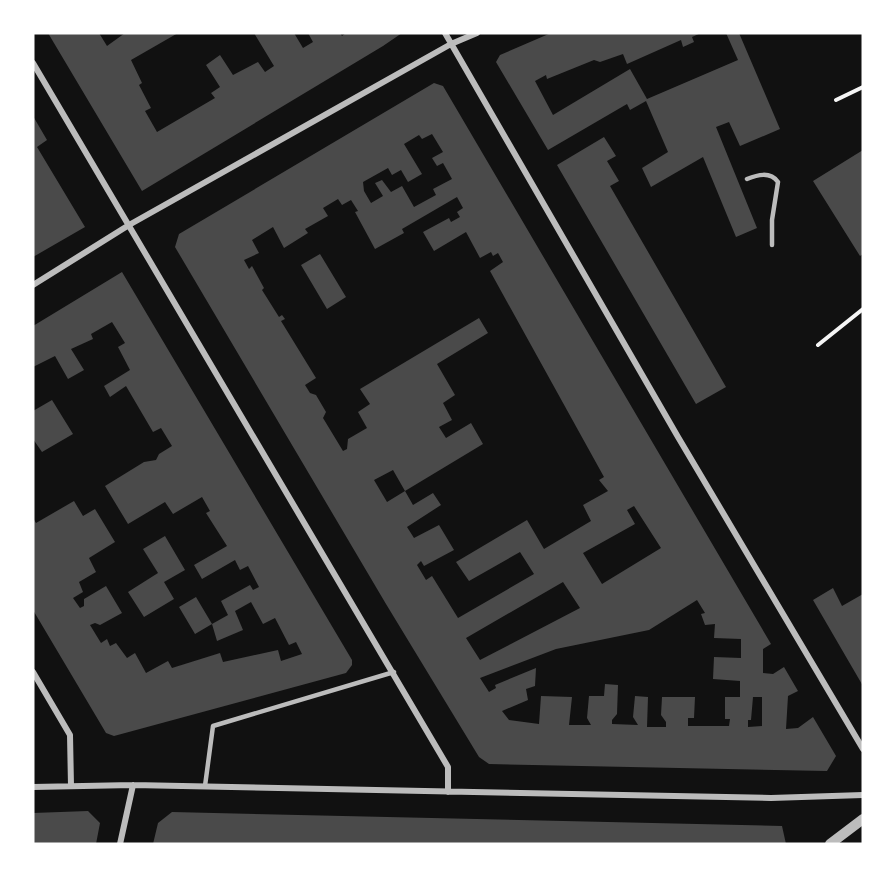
<svg xmlns="http://www.w3.org/2000/svg" width="896" height="877" viewBox="0 0 896 877" font-family="'DM Sans',sans-serif">
<rect width="100%" height="100%" fill="#111"/>
<path fill="#4a4a4a" fill-rule="evenodd" d="M48 33H99L107 46 125 33H178L131 60 142 83 139 85 151 108 145 111 157 132 215 98 211 93 220 87 206 65 220 55 233 75 258 62 265 72 274 66 254 33H294L303 48 313 42 308 33H340L342 36 346 33H402L383 46 142 191Z
M551 33H701L692 37 694 42 683 47 681 40 627 64 623 54 600 62 594 60 547 79 546 75 535 81 553 115 630 69 647 99 738 60 726 33H739L780 129 740 146 729 122 716 127 757 228 736 237 703 157 651 187 642 168 668 152 646 101 630 110 627 104 548 150 496 62 500 55Z
M434 83 443 86 771 644 763 649V673L773 674 784 667 798 691 788 696 786 729 798 728 813 717 836 756 827 771 489 764 479 757 386 604 175 247 179 234ZM432 134 443 152 432 158 437 166 443 163 452 179 433 189 436 195 414 207 402 186 391 192 382 180 375 183 383 196 371 203 364 191 363 182 388 168 392 175 401 170 408 182 422 174 404 144 419 135 422 139ZM457 197 463 208 457 212 460 217 451 222 449 218 423 232 434 251 466 232 480 258 491 252 493 256 498 253 503 262 490 271 604 477 599 480 608 491 583 505 591 521 544 549 527 520 456 562 469 581 520 552 534 574 458 618 432 576 426 580 417 565 421 561 424 566 454 550 439 525 414 538 407 527 441 505 433 493 413 505 405 491 387 502 374 480 393 470 405 491 483 444 471 423 446 438 439 427 452 420 443 403 455 395 437 364 488 333 479 318 360 389 370 404 358 412 367 428 348 439 347 449 343 451 323 418 326 412 316 395 310 393 305 385 316 378 281 321 285 319 282 315 279 317 262 290 264 288 252 266 249 269 244 260 259 253 252 240 273 227 284 248 308 233 305 229 328 216 323 208 338 199 342 205 351 200 358 211 355 212 375 249 404 233 402 229ZM634 506 661 548 602 584 583 553 635 524 627 510ZM563 582 580 608 480 660 466 638ZM697 600 705 613 701 614 705 625 715 624 714 638 741 639V658L714 657 713 679 740 681V697H725V719H730L729 726H688V718H694L695 697H662L661 715 666 722V727H647L648 697 635 696 633 717 638 725 612 724V720L617 714 618 685 605 684 604 696H589L587 718 591 725H569L572 697 541 696 539 724 509 720 502 711 528 700 526 689 535 686 536 668 495 685 496 688 489 692 480 678 556 649 649 630ZM753 697H762V726L748 727V720H751Z
M33 116 47 140 37 147 85 227 33 257Z
M604 137 616 156 607 161 619 181 610 186 726 387 696 404 557 165Z
M863 150V254L860 256 813 181Z
M320 254 346 297 327 309 301 265Z
M122 272 352 660V665L346 673 114 736 106 733 33 610V518L36 523 74 501 83 516 95 509 115 542 89 558 96 572 79 582 83 592 73 598 80 608 84 606V599L106 586 122 613 100 625 95 623 90 625 101 643 107 639 110 646 116 643 127 658 135 653 146 673 168 661 172 668 220 653 223 662 278 650 281 661 302 654 296 642 289 645 275 618 263 624 251 602 235 611 243 630 217 641 212 624 228 615 221 601 250 585 253 590 259 587 248 566 240 570 235 560 202 579 194 565 227 546 206 513 210 511 202 497 173 514 165 502 128 524 105 486 144 462 156 460 159 454 172 446 161 428 153 432 126 386 110 397 104 386 130 370 118 347 125 343 112 322 91 334 93 339 71 349 84 370 68 379 55 356 33 367V326Z
M52 400 73 434 42 452 33 439V411Z
M165 536 185 570 164 582 174 599 144 617 128 592 158 573 143 549Z
M833 588 842 606 863 594V686L813 600Z
M196 597 212 624 195 634 179 607Z
M88 811 100 823 96 844H33V813Z
M172 812 782 826 786 844H153L158 823Z"/>
<g fill="none" stroke-linecap="round" stroke-linejoin="round">
<path stroke="#f5f5f5" stroke-width="4" d="M836 100 863 87
M818 345 863 309"/>
<path stroke="#bcbcbc" stroke-width="4.5" d="M747 179C757 175 770 171 778 182L772 220V245
M205 786 213 726 394 672"/>
<path stroke="#bcbcbc" stroke-width="6" d="M445 33 678 437 863 749
M33 63 448 767V792
M33 285 129 225 451 44 477 33
M33 672 70 735 71 786
M33 787 133 785 771 798 863 795
M120 844 133 785"/>
<path stroke="#bcbcbc" stroke-width="10" d="M830 844 863 819"/>
</g>
<rect width="896" height="877" fill="none" stroke="#ffffff" stroke-width="69"/>
</svg>
